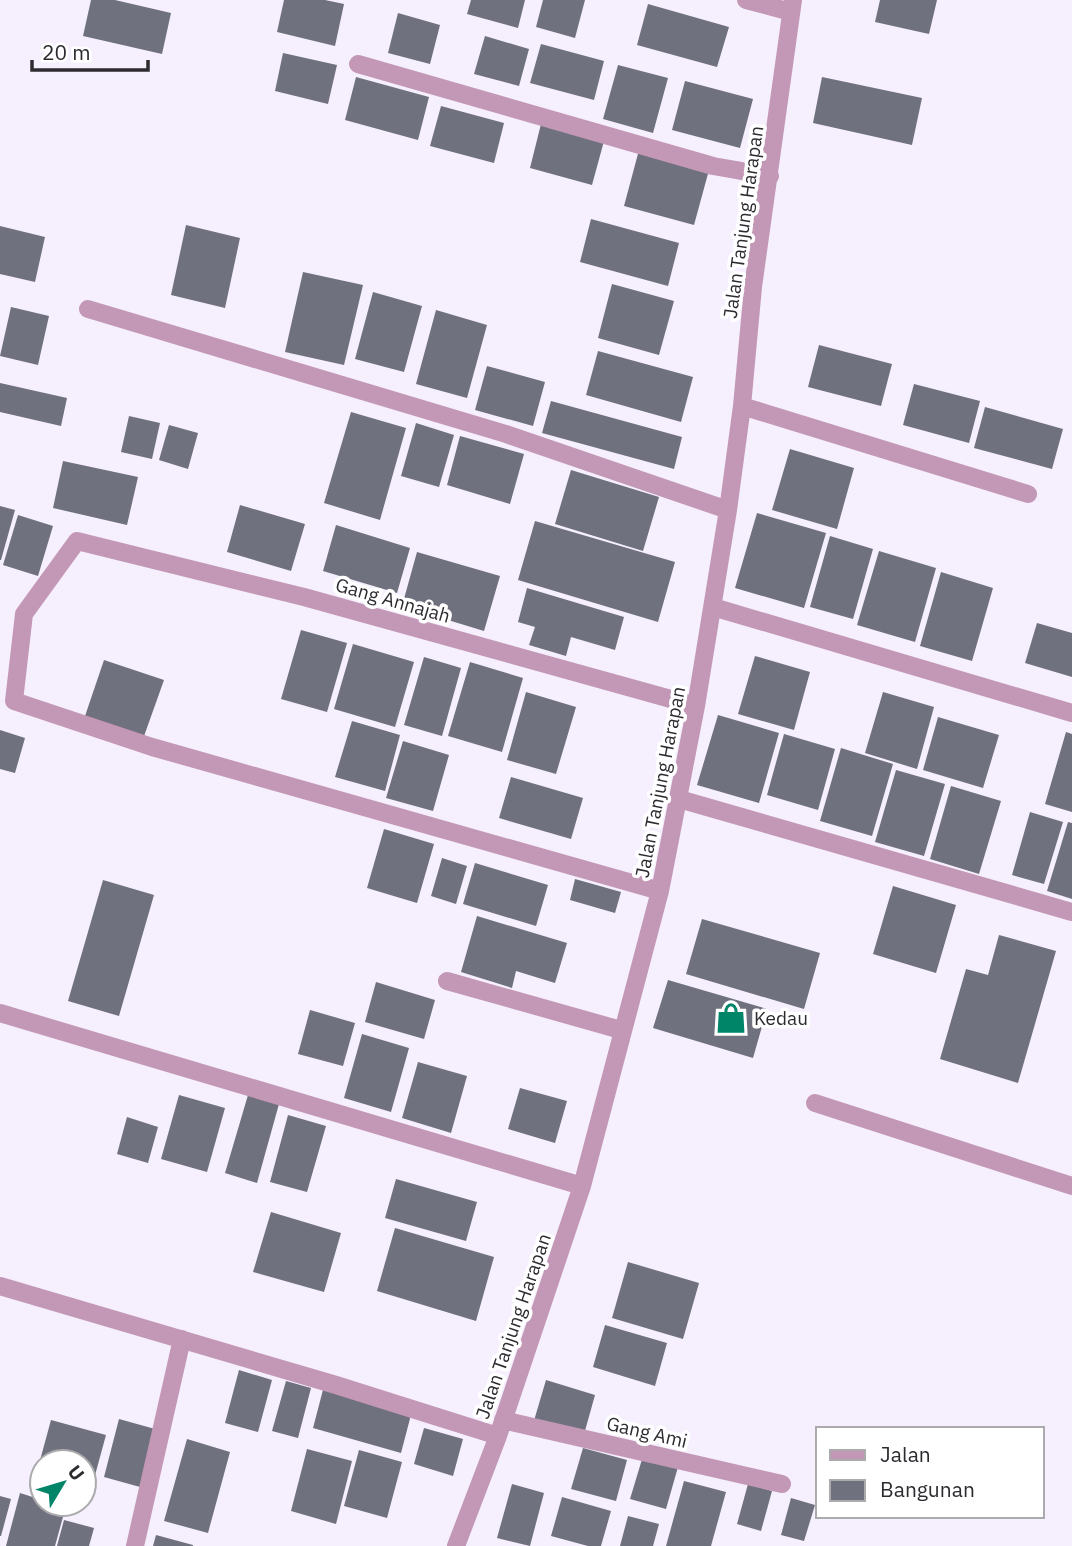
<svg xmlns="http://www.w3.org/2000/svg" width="1072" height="1546" viewBox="0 0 1072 1546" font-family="'IBM Plex Sans',sans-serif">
<rect width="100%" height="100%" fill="#f6effd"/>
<path fill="#70717e" d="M91 0H115L171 13 162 54 83 36Z
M284 0H325L344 4 335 46 277 32Z
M471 0H525L518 28 467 14Z
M543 0H585L575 38 536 27Z
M880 0H937L929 34 875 22Z
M648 4 729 27 717 67 637 45Z
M398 13 440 25 430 64 388 53Z
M485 36 529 49 519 86 474 74Z
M541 44 604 61 594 100 530 83Z
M283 53 337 65 328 104 275 91Z
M618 65 668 78 653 133 603 119Z
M356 77 429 97 418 140 345 120Z
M822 77 922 98 912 145 813 123Z
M685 81 753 99 740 148 672 130Z
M441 106 504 123 494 163 430 146Z
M541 124 604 141 592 185 530 168Z
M639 150 709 170 694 225 624 206Z
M591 219 679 243 668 286 580 262Z
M186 225 240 238 225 308 171 295Z
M0 226 45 237 35 282 0 274Z
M303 272 363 285 344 365 285 352Z
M612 284 674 301 659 355 598 338Z
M373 292 422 306 404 372 355 359Z
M11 307 49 316 38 365 0 356Z
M436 310 487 325 467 398 416 384Z
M819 345 892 364 881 406 808 387Z
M598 351 693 377 681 422 586 395Z
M487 366 545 382 533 426 475 410Z
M0 383 67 398 61 426 0 412Z
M914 384 980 401 969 443 903 425Z
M551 401 682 437 674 469 542 433Z
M985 407 1063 429 1052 469 974 448Z
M351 412 406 428 380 520 324 503Z
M129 416 160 423 152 459 121 452Z
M416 423 454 435 439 487 401 476Z
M169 425 198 433 188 469 159 460Z
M460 436 524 454 510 504 447 485Z
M790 449 854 468 837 529 772 510Z
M63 461 138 477 127 525 53 508Z
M571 470 659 497 643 551 555 524Z
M240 505 305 524 291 571 227 552Z
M0 506 15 510 1 560H0Z
M757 513 826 533 804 608 735 588Z
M18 515 53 526 38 576 3 565Z
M535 521 675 562 658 622 518 580Z
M336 525 410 548 397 593 323 571Z
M830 536 873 549 853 619 810 607Z
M879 551 936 568 915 642 857 625Z
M417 552 500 576 484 631 402 606Z
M941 572 993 588 972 661 920 646Z
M527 588 624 617 615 650 571 637 566 656 529 645 535 627 518 622Z
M1037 623 1072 633V677L1025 663Z
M301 630 347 643 327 712 281 699Z
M353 644 414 662 395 727 334 709Z
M755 656 810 672 794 730 738 714Z
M424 657 461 668 442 736 404 725Z
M104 660 164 680 143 739 84 719Z
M470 662 523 678 502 752 448 736Z
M526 692 576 707 556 774 507 760Z
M883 692 934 707 917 769 865 753Z
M718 715 779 733 759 803 697 785Z
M938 717 999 735 983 788 923 770Z
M352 721 400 735 385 791 335 777Z
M0 730 25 738 15 773 0 769Z
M1066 732 1072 734V812L1045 804Z
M784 734 835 749 818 810 767 795Z
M403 741 449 755 433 811 386 798Z
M841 748 893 764 872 836 820 821Z
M896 770 945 784 924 856 875 842Z
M511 777 583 798 571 839 499 818Z
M951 786 1001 801 979 874 930 859Z
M1030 812 1063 822 1044 884 1012 875Z
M1068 822 1072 823V899L1047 891Z
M384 829 434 844 417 903 367 888Z
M442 858 467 866 456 904 431 896Z
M475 863 548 885 536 926 463 904Z
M575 879 621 892 615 913 570 900Z
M103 880 154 895 119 1016 68 1001Z
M893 886 956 905 936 973 873 954Z
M477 916 567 943 555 983 516 971 512 988 461 972Z
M702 919 820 953 804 1009 686 974Z
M999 935 1056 951 1018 1083 940 1059 966 969 988 975Z
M668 980 767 1009 753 1058 653 1028Z
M376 982 435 1000 424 1039 365 1022Z
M310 1010 355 1023 343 1066 298 1054Z
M362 1034 409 1048 391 1112 344 1098Z
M418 1062 467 1076 451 1133 402 1118Z
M520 1088 567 1101 555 1143 508 1129Z
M179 1095 225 1108 207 1172 161 1159Z
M248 1095 279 1104 257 1183 225 1173Z
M288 1115 326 1126 307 1192 270 1182Z
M127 1117 158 1127 148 1163 117 1154Z
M396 1179 477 1202 466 1241 385 1218Z
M271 1212 341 1233 324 1292 253 1272Z
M395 1228 494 1257 476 1321 377 1291Z
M628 1262 699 1283 683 1339 612 1318Z
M605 1325 667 1343 655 1386 593 1367Z
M239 1370 272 1380 258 1432 225 1423Z
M546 1380 595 1395 583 1438 533 1424Z
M286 1381 311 1388 298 1438 272 1431Z
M324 1386 412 1411 401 1453 313 1428Z
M119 1419 155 1429 140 1487 104 1477Z
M51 1420 106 1435 91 1490 84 1489V1462H42V1477L36 1475Z
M424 1428 463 1439 453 1476 414 1464Z
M187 1439 230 1452 208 1533 164 1521Z
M583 1448 627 1460 616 1501 571 1489Z
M307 1449 352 1461 336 1524 291 1511Z
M359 1450 402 1462 387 1518 344 1506Z
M643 1456 678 1467 666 1509 630 1499Z
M684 1481 726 1492 711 1546H666Z
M512 1484 544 1493 530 1546 497 1538Z
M748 1484 772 1491 761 1531 737 1524Z
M20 1493 42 1500V1504L66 1506 55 1546H6Z
M0 1496 11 1499 1 1536H0Z
M562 1497 611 1511 601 1546H588L551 1536Z
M791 1498 815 1505 804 1541 781 1535Z
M628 1516 659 1524 653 1546H620Z
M64 1520 94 1528 89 1546H57Z
M156 1535 193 1545V1546H153Z"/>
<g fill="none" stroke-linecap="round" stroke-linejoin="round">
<path stroke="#c398b7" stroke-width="18" d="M746 0 791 12
M358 64 713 166 770 176
M88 309 506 434 728 510
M742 406 1028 494
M713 607 1072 713
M679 799 1072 912
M660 891 152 747 14 701 24 614 77 541 304 597 696 706
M447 981 621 1030
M0 1013 582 1186
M815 1103 1072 1186
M0 1286 336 1385 498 1436
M503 1420 782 1484
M135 1546 182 1339
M456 1546 498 1436 582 1186 660 891 696 706 728 510 742 406 753 287 793 0"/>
</g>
<defs>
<symbol id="shop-bare" viewBox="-9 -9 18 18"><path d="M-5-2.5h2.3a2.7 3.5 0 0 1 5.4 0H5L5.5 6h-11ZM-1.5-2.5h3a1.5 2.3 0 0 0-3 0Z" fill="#008569" stroke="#fff" stroke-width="2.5" paint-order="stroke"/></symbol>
</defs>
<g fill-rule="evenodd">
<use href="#shop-bare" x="709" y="996" width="44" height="44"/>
</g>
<g text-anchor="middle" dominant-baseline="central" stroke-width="7" stroke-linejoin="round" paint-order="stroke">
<g font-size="19" fill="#2e2b30" stroke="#fff">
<text transform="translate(743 222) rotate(-82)">Jalan Tanjung Harapan</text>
<text transform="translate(393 600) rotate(16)">Gang Annajah</text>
<text transform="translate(660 782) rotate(-79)">Jalan Tanjung Harapan</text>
<text transform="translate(513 1326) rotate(-71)">Jalan Tanjung Harapan</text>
<text transform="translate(647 1432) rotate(13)">Gang Ami</text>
</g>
<g font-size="19" fill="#2e2b30" stroke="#fff" text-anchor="start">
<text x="754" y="1018">Kedau</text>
</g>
</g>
<rect x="816" y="1427" width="228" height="91" fill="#ffffff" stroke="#abaaac" stroke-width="2"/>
<rect x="830" y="1450" width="35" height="10" fill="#c398b7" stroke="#abaaac" stroke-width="2"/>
<text x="880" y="1462" font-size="21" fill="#2e2b30">Jalan</text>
<rect x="830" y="1480" width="35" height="21" fill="#70717e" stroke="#abaaac" stroke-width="2"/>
<text x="880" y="1497" font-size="21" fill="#2e2b30">Bangunan</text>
<g transform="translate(63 1483) rotate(52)"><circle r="33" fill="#ffffff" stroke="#abaaac" stroke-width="2"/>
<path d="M0-5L12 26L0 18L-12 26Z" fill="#008569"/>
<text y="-10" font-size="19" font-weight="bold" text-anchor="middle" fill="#2e2b30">U</text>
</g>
<path d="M32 60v10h116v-10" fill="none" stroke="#2e2b30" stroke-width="3.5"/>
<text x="42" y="60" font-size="21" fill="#2e2b30" stroke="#ffffff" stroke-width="5" paint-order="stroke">20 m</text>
</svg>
